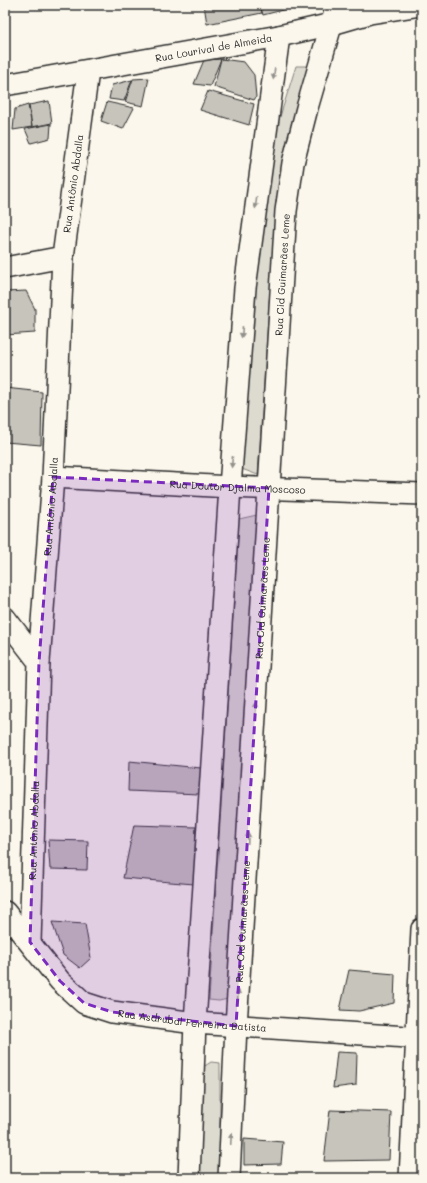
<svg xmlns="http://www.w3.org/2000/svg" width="427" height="1183" viewBox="0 0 427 1183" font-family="Mali,sans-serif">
<rect width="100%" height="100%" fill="#fbf7ec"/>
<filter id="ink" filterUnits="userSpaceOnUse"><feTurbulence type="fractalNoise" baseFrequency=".025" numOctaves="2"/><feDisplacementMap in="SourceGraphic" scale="8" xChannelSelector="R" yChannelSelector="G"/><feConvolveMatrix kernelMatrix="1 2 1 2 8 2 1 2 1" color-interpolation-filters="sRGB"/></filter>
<g filter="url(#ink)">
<path fill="#dddad0" stroke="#84827e" d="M296 66H310L286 161 269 302 258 475 239 468 266 161Z
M257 515 228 999 219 1001 209 1000 239 519Z
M211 1062 220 1063V1178H198L200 1069Z"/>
<path fill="#c7c4bc" stroke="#2b2b2b" d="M204 5H260L262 13 207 24Z
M260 5H302L263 15Z
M221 59 244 62 254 75 256 97 254 100 214 87Z
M221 59 210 86 194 84 204 60Z
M149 78 143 106 125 102 133 79Z
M132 80 124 101 109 99 112 85Z
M208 91 254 104 249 125 200 110Z
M49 101 52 123 32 127 29 105Z
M107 102 134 108 123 129 101 121Z
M28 105 32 127 13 130 15 109Z
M51 124 50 138 31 143 25 129Z
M26 291 35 309V333L5 335V292Z
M5 388 42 392 41 445 5 442Z
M129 761 201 768 199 794 128 791Z
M134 825 196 827 194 884 123 878Z
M48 840 88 841 87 870 50 869Z
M52 922 85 924 91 958 80 968 63 955Z
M349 970 395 974 394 1003 359 1011 340 1010Z
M337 1052 357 1053 356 1085 333 1088Z
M330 1110 391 1112 389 1160 324 1161Z
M244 1139 283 1142 281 1164 244 1165Z"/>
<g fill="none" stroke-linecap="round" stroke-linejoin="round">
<defs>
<g id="minor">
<path id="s1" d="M5 85 279 36 332 24 370 13 421 5"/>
<path d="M5 268 63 257"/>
<path id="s2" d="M53 477 230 487 422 494"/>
<path d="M5 618 39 662"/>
<path id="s3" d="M5 912 60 981 84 1003 112 1012 195 1023 422 1038"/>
<path id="s4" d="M30 942 39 662 53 477 63 257 88 71"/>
<path d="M189 1178 195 1023 230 487 245 288 279 36"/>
<path id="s5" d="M229 1178 236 1026 286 211 293 163 307 108 337 5"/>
<path d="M410 1178 422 929"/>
</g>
</defs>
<use href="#minor" stroke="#2b2b2b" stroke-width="24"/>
<use href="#minor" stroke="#fbf7ec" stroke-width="21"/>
</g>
<defs><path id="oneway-solid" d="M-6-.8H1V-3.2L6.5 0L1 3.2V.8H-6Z"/></defs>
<g fill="#93918c">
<use href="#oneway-solid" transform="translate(274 74) rotate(98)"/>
<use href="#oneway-solid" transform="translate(256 203) rotate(97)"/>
<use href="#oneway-solid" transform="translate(242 332) rotate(95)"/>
<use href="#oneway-solid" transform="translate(232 462) rotate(95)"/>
<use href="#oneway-solid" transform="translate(256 708) rotate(-87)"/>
<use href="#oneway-solid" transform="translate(248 838) rotate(-87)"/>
<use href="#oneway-solid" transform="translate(238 995) rotate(-87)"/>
<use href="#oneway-solid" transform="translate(231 1139) rotate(-87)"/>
</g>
</g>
<path fill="#7b2cbf" fill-opacity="0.2" stroke="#7b2cbf" stroke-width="3" stroke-dasharray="8 5" stroke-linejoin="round" d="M53 477 269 488 236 1026 112 1012 84 1003 60 981 30 942 39 662Z"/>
<g text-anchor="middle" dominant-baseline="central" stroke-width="3" stroke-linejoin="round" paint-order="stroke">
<g font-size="10" fill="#2b2b2b" stroke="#fbf7ec">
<text stroke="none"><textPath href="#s1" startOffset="212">Rua Lourival de Almeida</textPath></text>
<text stroke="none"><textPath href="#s4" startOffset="760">Rua Antônio Abdalla</textPath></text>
<text stroke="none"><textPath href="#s5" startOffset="905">Rua Cid Guimarães Leme</textPath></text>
<text stroke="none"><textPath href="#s2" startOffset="185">Rua Doutor Djalma Moscoso</textPath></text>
<text stroke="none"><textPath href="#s4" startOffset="436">Rua Antônio Abdalla</textPath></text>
<text stroke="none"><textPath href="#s5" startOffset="581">Rua Cid Guimarães Leme</textPath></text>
<text stroke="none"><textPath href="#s4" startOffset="112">Rua Antônio Abdalla</textPath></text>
<text stroke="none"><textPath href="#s5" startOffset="257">Rua Cid Guimarães Leme</textPath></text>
<text stroke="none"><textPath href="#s3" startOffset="231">Rua Asdrubal Ferreira Batista</textPath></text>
</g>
</g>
<rect width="427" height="1183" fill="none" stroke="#fbf7ec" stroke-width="20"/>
<rect x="10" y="10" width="407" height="1163" fill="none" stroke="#2b2b2b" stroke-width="1.5" filter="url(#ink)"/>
</svg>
